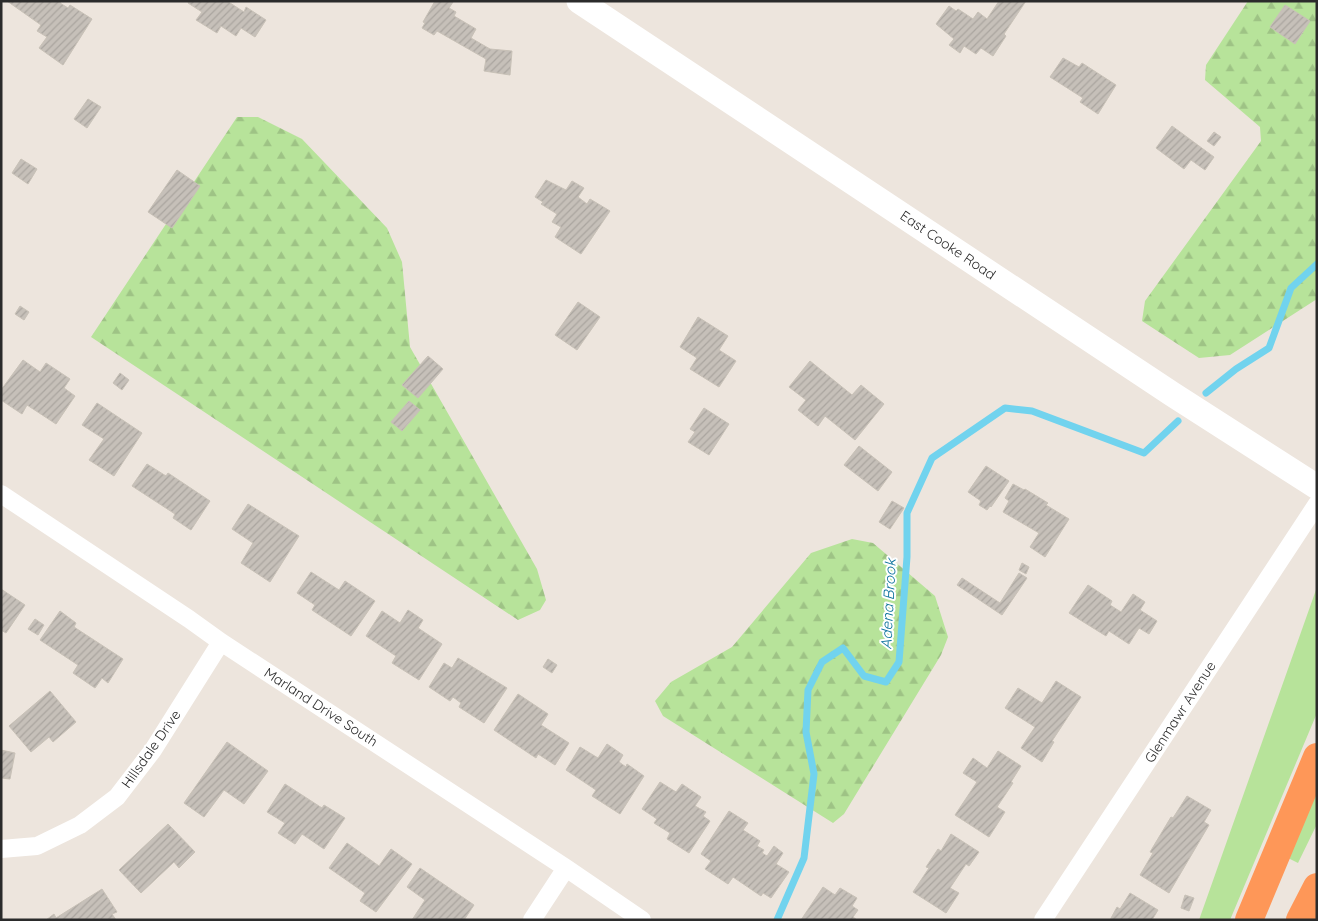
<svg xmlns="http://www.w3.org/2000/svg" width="1318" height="921" viewBox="0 0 1318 921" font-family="Quicksand,sans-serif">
<defs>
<pattern id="forest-firs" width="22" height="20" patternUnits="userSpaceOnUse" patternTransform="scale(1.25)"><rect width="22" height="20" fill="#b7e39a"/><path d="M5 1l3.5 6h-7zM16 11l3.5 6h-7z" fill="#9ec385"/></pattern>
<pattern id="building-hatch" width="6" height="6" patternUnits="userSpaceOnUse" patternTransform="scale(1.25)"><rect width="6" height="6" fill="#c6c0b9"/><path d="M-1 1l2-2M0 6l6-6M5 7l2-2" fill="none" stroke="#aaa59f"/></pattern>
</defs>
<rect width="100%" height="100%" fill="#ede5dd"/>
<path fill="#b7e39a" d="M1317 587V713L1230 920H1199Z
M1317 785V824L1298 863 1288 858Z"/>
<path fill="url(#forest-firs)" d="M1248 1H1317V299L1230 355 1199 358 1142 321 1145 301 1261 141 1260 127 1205 80 1206 65Z
M237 117H258L302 139 387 228 402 262 410 347 537 569 546 600 540 610 518 620 91 337Z
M852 539 873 543 935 596 948 637 941 655 844 814 833 823 663 716 655 701 671 682 732 647 811 553Z"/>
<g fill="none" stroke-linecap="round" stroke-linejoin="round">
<path stroke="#71d3ee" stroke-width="7" d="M1206 393 1236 369 1269 348 1291 288 1317 264
M777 920 804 858 814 774 806 732 808 690 822 662 843 648 864 676 886 682 899 662 907 557V513L932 458 1005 408 1032 411 1144 453 1178 421"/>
</g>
<path fill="url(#building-hatch)" stroke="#c8c1b7" d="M7 1H61L60 3 68 8 70 5 92 19 63 65 39 48 47 37 37 31 41 25Z
M189 1H227L244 12 246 7 266 20 255 37 241 28 236 36 221 26 217 33 196 20 202 12 188 3Z
M435 1 453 2 449 8 456 12 454 16 476 29 471 38 490 49 512 51 510 75 484 71 486 59 437 31 434 35 422 28 425 23 423 22Z
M999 1H1026L1004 34 1006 36 993 56 981 48 976 54 964 46 960 53 949 45 954 39 936 24 949 6 956 11 958 9 973 19 978 12 987 19Z
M1285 5 1310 21 1295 44 1270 27Z
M1063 58 1079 67 1082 63 1116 85 1098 114 1080 102 1083 98 1050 77Z
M88 99 101 107 87 128 74 119Z
M1172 126 1214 157 1205 170 1191 160 1184 169 1156 148Z
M1214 132 1221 137 1214 146 1207 141Z
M21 159 37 169 28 184 12 173Z
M177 170 200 186 172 228 148 212Z
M546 180 566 190 572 181 584 188 578 197 587 204 590 199 610 211 581 254 555 237 561 227 552 222 557 214 541 204 543 202 535 197Z
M578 302 600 317 577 350 555 335Z
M20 306 29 312 24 320 15 314Z
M698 317 728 336 719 350 736 361 719 387 690 369 697 358 680 347Z
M428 356 443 369 418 398 402 385Z
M23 360 40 372 46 363 70 379 64 388 75 396 56 424 27 405 22 414 1 400V390Z
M810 361 852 395 861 385 884 404 855 440 825 416 818 426 798 410 806 400 789 387Z
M120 373 129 380 122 390 113 383Z
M409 401 420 410 402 431 391 422Z
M97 403 142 433 114 476 89 460 104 439 82 425Z
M704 408 729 424 709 455 688 442 695 432 690 429Z
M859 446 892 472 878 491 844 465Z
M147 464 166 476 168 473 210 501 191 530 173 518 175 514 132 486Z
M986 466 1009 481 991 507 990 506 987 510 979 505 981 501 968 492Z
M1013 484 1024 490 1025 489 1048 503 1046 505 1069 519 1045 557 1030 547 1039 533 1003 512 1009 501 1005 498Z
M892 501 904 508 890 529 879 522Z
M248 504 299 536 270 582 241 563 253 543 232 529Z
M1022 563 1029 567 1026 574 1019 570Z
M311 572 339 590 345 581 375 601 351 636 312 610 315 605 297 593Z
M1019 573 1027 578 1002 615 957 585 962 578 1000 603Z
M1088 585 1112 601 1110 605 1121 612 1133 594 1145 602 1140 610 1157 621 1149 634 1139 628 1129 644 1109 631 1106 636 1069 613Z
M1 589 25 605 6 633 1 630Z
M408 610 423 620 418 628 442 644 419 680 392 663 396 656 366 636 382 611 400 623Z
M60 611 76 623 74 627 123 659 108 683 102 678 95 688 73 673 78 665 40 640Z
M35 619 44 625 38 635 28 629Z
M458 658 507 688 484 723 459 707 461 703 453 697 450 701 429 687 444 663 452 668Z
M548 659 557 665 552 673 543 667Z
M1056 681 1081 697 1052 741 1054 742 1042 762 1021 748 1035 727 1005 708 1018 688 1042 703Z
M50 691 76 722 53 742 49 737 31 752 9 726Z
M518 694 548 714 541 725 569 743 555 765 538 754 536 758 494 730Z
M227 742 268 771 244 804 224 790 204 817 184 803Z
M607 744 623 755 619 762 626 767 627 764 644 776 620 814 592 796 596 790 566 770 580 747 598 758Z
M1 750 15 753 10 779 1 778Z
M998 751 1021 766 1011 782 1013 783 997 807 1005 812 989 837 955 815 977 782 963 773 973 758 987 768Z
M660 782 676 792 682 784 701 797 695 806 706 812 703 816 710 821 689 853 667 839 670 833 654 823 657 819 642 809Z
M285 784 322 808 324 805 345 818 324 849 302 834 295 844 278 833 285 823 267 812Z
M1187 796 1211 810 1204 822 1209 825 1169 893 1140 875 1153 853 1150 852 1171 817 1173 818Z
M729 811 748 823 743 830 760 841 757 846 764 850 762 853 767 856 774 846 783 853 776 864 789 872 771 898 763 893 761 896 733 877 728 884 705 869 711 861 701 854Z
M168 824 195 852 179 868 174 862 141 893 119 870Z
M951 834 979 852 969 866 966 864 950 888 959 893 946 913 913 892 929 868 926 867 938 849 941 851Z
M347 843 379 866 391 849 412 864 376 912 360 901 365 893 329 868Z
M420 868 474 905 464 920H412L425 900 407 887Z
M823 887 835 895 840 888 857 898 852 906 858 910 853 917 857 920H801Z
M102 889 117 912 112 914 116 920H46L54 914 56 918Z
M1130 893 1158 910 1152 920H1110L1117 907 1120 909Z
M1185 895 1194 898 1189 911 1181 908Z"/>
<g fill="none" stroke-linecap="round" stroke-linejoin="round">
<path stroke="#fff" stroke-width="18" d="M1 494 189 619 221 642 566 868 642 920
M1 849 37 846 80 825 117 797 153 750 221 642
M532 920 566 868
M1043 920 1317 504"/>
<path stroke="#fff" stroke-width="25" d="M579 1 1172 394 1317 487"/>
<path stroke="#fe9758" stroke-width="28" d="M1249 920 1317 757
M1300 920 1317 887"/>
</g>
<g text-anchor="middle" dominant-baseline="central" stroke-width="4" stroke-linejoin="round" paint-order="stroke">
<g font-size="14" fill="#2b2b2b" stroke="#fff">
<text transform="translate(948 245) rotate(34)">East Cooke Road</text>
<text transform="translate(321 707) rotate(33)">Marland Drive South</text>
<text transform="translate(1180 712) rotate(-57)">Glenmawr Avenue</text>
<text transform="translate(151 749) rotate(-55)">Hillsdale Drive</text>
</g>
<g font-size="15" font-style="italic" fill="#0e739d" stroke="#fff">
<text transform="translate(888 604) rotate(-87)">Adena Brook</text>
</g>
</g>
<rect width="1318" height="921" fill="none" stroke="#2b2b2b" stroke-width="5"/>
</svg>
